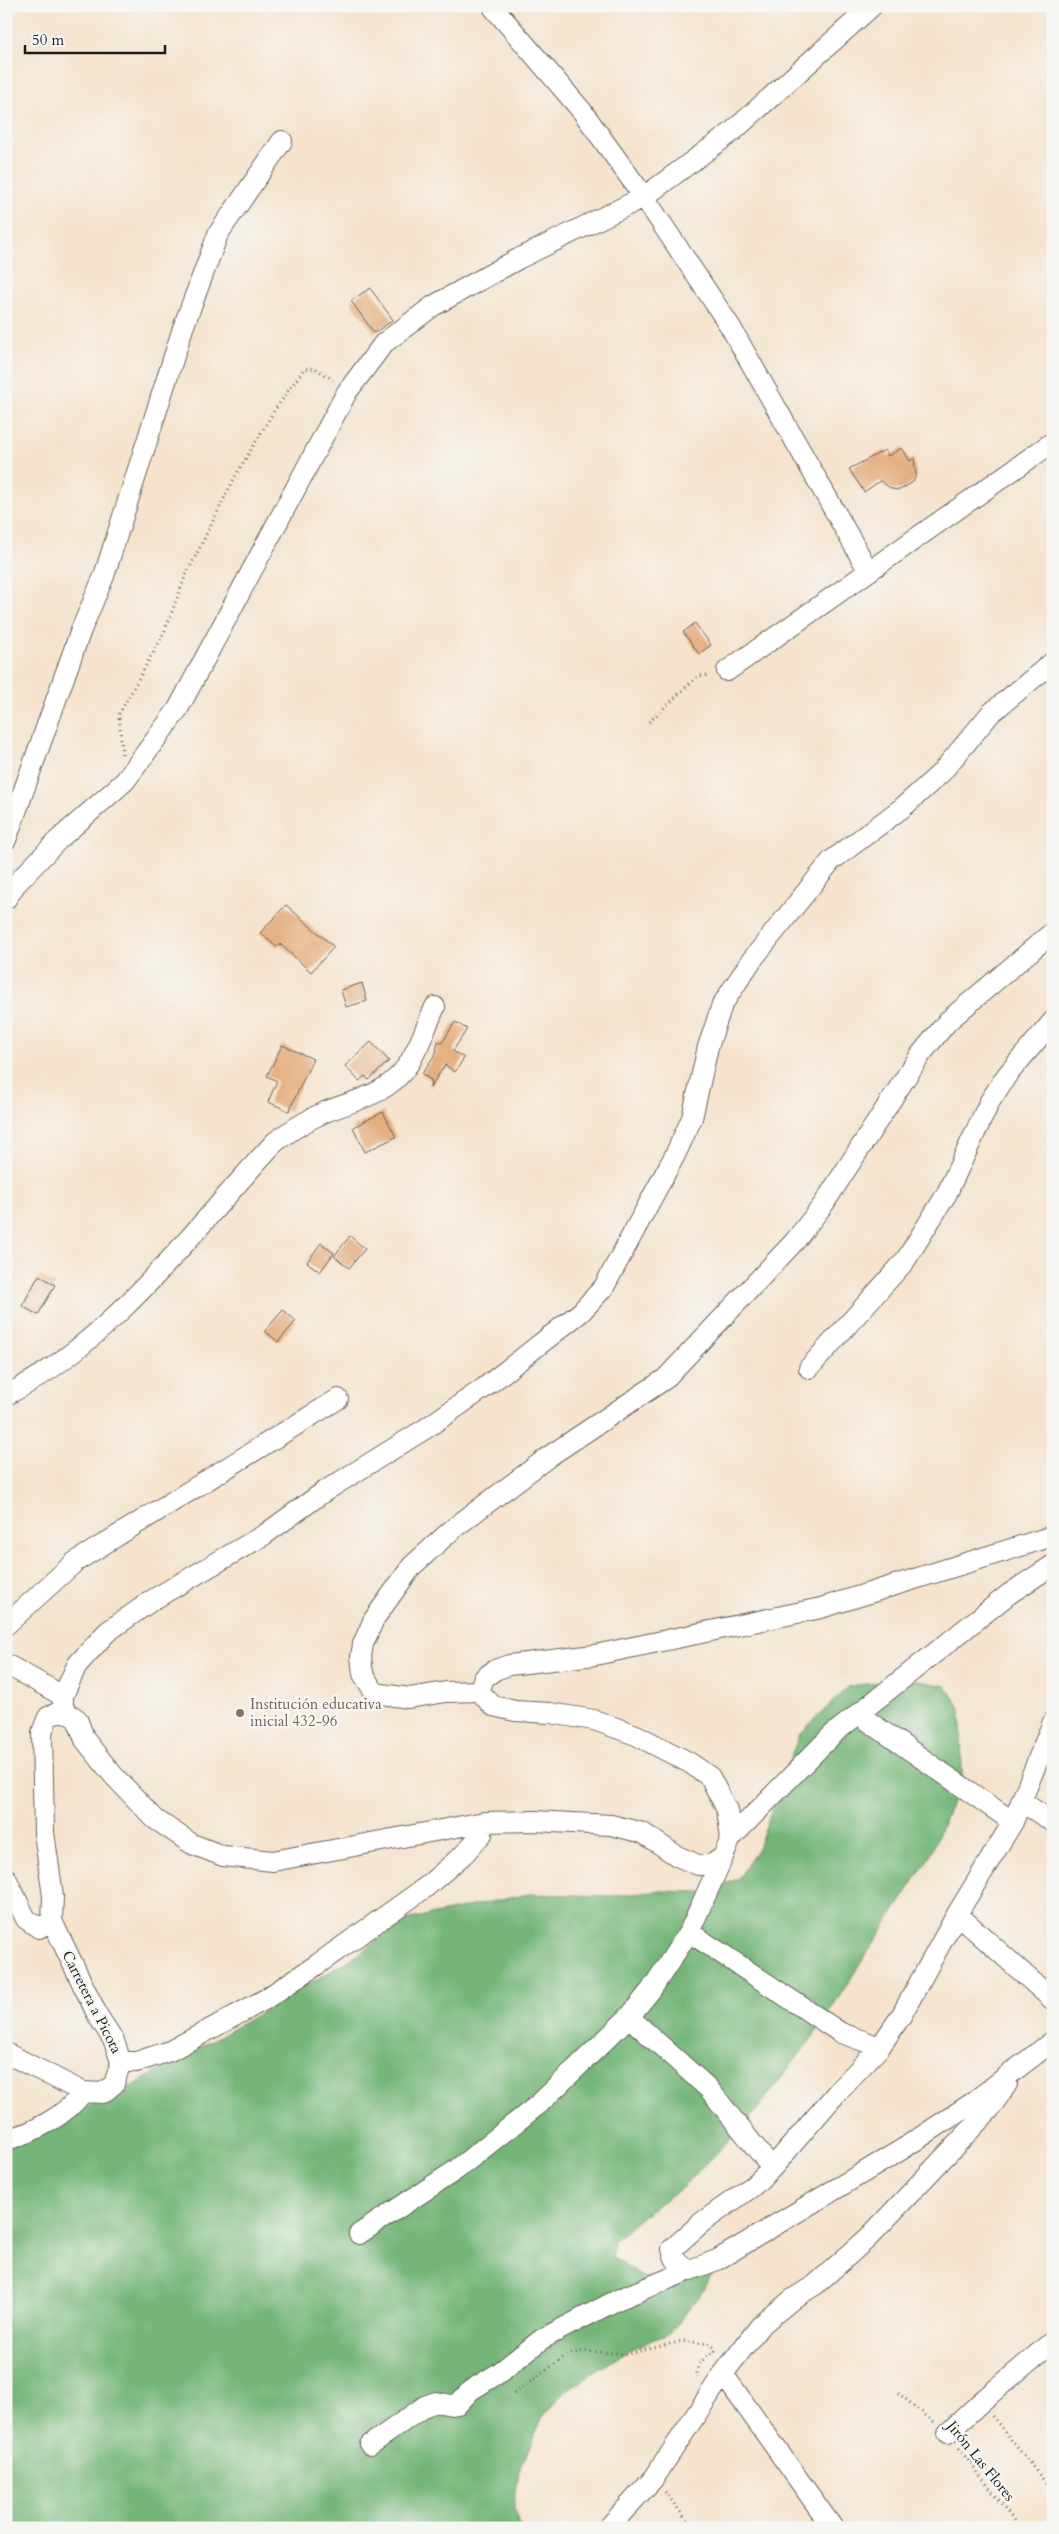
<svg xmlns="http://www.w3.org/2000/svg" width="1059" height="2534" viewBox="0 0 1059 2534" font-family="Cardo,serif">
<rect width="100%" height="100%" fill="#f6f6f2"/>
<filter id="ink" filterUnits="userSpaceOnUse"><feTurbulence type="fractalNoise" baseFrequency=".02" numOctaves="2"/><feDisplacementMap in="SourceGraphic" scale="10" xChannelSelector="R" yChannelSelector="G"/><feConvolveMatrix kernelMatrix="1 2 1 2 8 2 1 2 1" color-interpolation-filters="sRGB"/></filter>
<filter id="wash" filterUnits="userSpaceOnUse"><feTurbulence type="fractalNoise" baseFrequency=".0096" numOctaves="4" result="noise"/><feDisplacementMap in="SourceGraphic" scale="20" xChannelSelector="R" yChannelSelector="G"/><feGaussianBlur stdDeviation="1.12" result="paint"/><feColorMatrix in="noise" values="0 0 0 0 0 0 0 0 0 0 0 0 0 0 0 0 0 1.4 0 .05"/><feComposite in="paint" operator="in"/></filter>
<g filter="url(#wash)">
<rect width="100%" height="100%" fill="#f5e3cd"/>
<path fill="#75b678" stroke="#48694a" d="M910 1679 946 1686 961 1709 962 1777 930 1856 815 2034 746 2124 683 2187 650 2210 614 2241 612 2257 642 2277 676 2275 699 2262 711 2274 701 2294 670 2333 626 2351 567 2390 544 2414 519 2471 514 2508 520 2528H6V2133L111 2098 262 2012 354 1957 406 1920 528 1894 614 1896 662 1891 708 1892 739 1878 758 1848 799 1735 849 1686Z"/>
<g id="blocks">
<path fill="#e5af80" d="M370 288 393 320 374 333 351 301Z
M902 448 910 461 914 458 916 475 913 482 900 490 892 489 880 481 864 492 849 469 885 450 888 456Z
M695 623 711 645 699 654 683 632Z
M286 905 334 947 311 972 280 944 277 947 260 933Z
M362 983 367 1001 346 1007 341 990Z
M455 1022 467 1029 453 1051 464 1058 455 1072 445 1065 430 1088 431 1080 422 1074 436 1053 438 1041 442 1043Z
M371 1042 389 1061 369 1080 365 1076 359 1081 345 1066Z
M282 1045 313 1059 289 1111 268 1102 277 1081 267 1076Z
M383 1112 396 1137 365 1152 353 1127Z
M350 1236 365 1249 349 1268 334 1256Z
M321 1243 334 1253 320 1272 307 1262Z
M39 1275 55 1285 38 1315 22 1306Z
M283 1310 296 1321 278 1342 265 1331Z"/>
</g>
</g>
<g filter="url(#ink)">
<use href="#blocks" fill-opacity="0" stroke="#68625a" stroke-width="1"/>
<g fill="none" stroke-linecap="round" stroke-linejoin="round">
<defs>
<path id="street" d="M493 7 582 111 644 197 730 326 868 570
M727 671 1053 442
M6 840 81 630 104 576 183 328 218 234 282 141
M6 899 16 884 58 840 125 781 178 709 347 392 384 343 433 306 518 259 644 197 732 132 872 6
M809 1368 905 1261 946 1195 990 1101 1007 1075 1053 1021
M6 1395C112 1343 195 1227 275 1142 291 1130 307 1120 325 1112 355 1100 387 1095 407 1066 419 1049 426 1026 435 1007
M6 1625 75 1562 338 1399
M6 1664 63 1696
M479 1691 446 1692 409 1698 375 1693 363 1674 361 1657 363 1644 374 1619 412 1566 454 1528 551 1455 665 1379 795 1241 823 1205 921 1054 948 1021 1053 932
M63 1710V1696L77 1665 107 1632 154 1599 264 1535 325 1491 425 1429 484 1388 581 1312 604 1287 675 1155 692 1118 708 1047 722 1005 751 961 831 861 902 808 941 773 991 713 1053 662
M858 1714 1013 1822
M1053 1722 1013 1822 957 1914 901 2016 880 2047 841 2088 772 2168 753 2186 701 2223 672 2249C674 2260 679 2265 690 2270L717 2260 901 2150 972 2103 1053 2041
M1022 1802 1053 1822
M731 1838 833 1734 1009 1594 1053 1565
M6 1878 26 1919 39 1928 52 1921 53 1896 44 1833 42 1732 48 1717 63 1710 77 1719 85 1740 113 1775 155 1819 192 1844 223 1856 273 1861 484 1822 534 1821 611 1825 643 1833 677 1856 698 1865H711L723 1857 731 1838 727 1810 710 1777 690 1763 636 1735 594 1720 550 1713 515 1711 493 1706 479 1691 484 1678 495 1670 509 1665 595 1655 821 1608 1053 1536
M957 1914 1053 2000
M689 1932 841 2033 880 2047
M629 2017 709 2089 772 2168
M6 2053 83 2092 103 2093 114 2084 121 2062 114 2041 98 2016 52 1921
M121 2062H136L170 2051 264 2000 318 1964 426 1887 464 1854 482 1834 484 1822
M6 2140C33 2133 67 2115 83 2092
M359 2234 456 2170 539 2104 629 2017 651 1990 689 1932 723 1857
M723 2374 833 2528
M948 2433 981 2402 1053 2341
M370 2445 425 2406 436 2402 452 2405 458 2404 471 2390 499 2373 542 2339 617 2300 690 2270
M608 2528 654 2478 723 2374 760 2326 794 2298 815 2285 869 2237 989 2110 1007 2084"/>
</defs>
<use href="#street" stroke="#68625a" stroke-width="22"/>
<path stroke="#68625a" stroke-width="3" stroke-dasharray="1 4" stroke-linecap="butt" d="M649 722 698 676 710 675
M122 754 119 714 164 633 185 577 236 475 274 411 304 369 315 368 333 380
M898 2393 934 2422
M514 2394 568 2354 585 2351 629 2354 682 2341 710 2344 715 2348V2351C703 2359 696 2363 697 2378
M992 2416 1053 2492
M959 2448 1020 2528
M665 2492 693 2528"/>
<use href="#street" stroke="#fff" stroke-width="20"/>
</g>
</g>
<circle fill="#8d6e63" stroke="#f6f6f2" stroke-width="2" cx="240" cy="1713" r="5"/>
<g text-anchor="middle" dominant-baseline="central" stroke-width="5" stroke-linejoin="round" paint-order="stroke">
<g font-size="15" fill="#785e54" stroke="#f6f6f2" text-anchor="start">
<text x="250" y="1704">Institución educativa<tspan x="250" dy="17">inicial 432-96</tspan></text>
</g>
<g font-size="15" fill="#1c1c1c" stroke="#f6f6f2">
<text transform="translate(92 2002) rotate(63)">Carretera a Picota</text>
<text transform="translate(981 2461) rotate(51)">Jirón Las Flores</text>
</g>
</g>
<rect width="1059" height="2534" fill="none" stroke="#f6f6f2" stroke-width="25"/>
<path d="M25 45v8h140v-8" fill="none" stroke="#1c1c1c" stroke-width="2.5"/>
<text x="32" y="45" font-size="15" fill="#1c1c1c" stroke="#f6f6f2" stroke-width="4" paint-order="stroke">50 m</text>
</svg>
